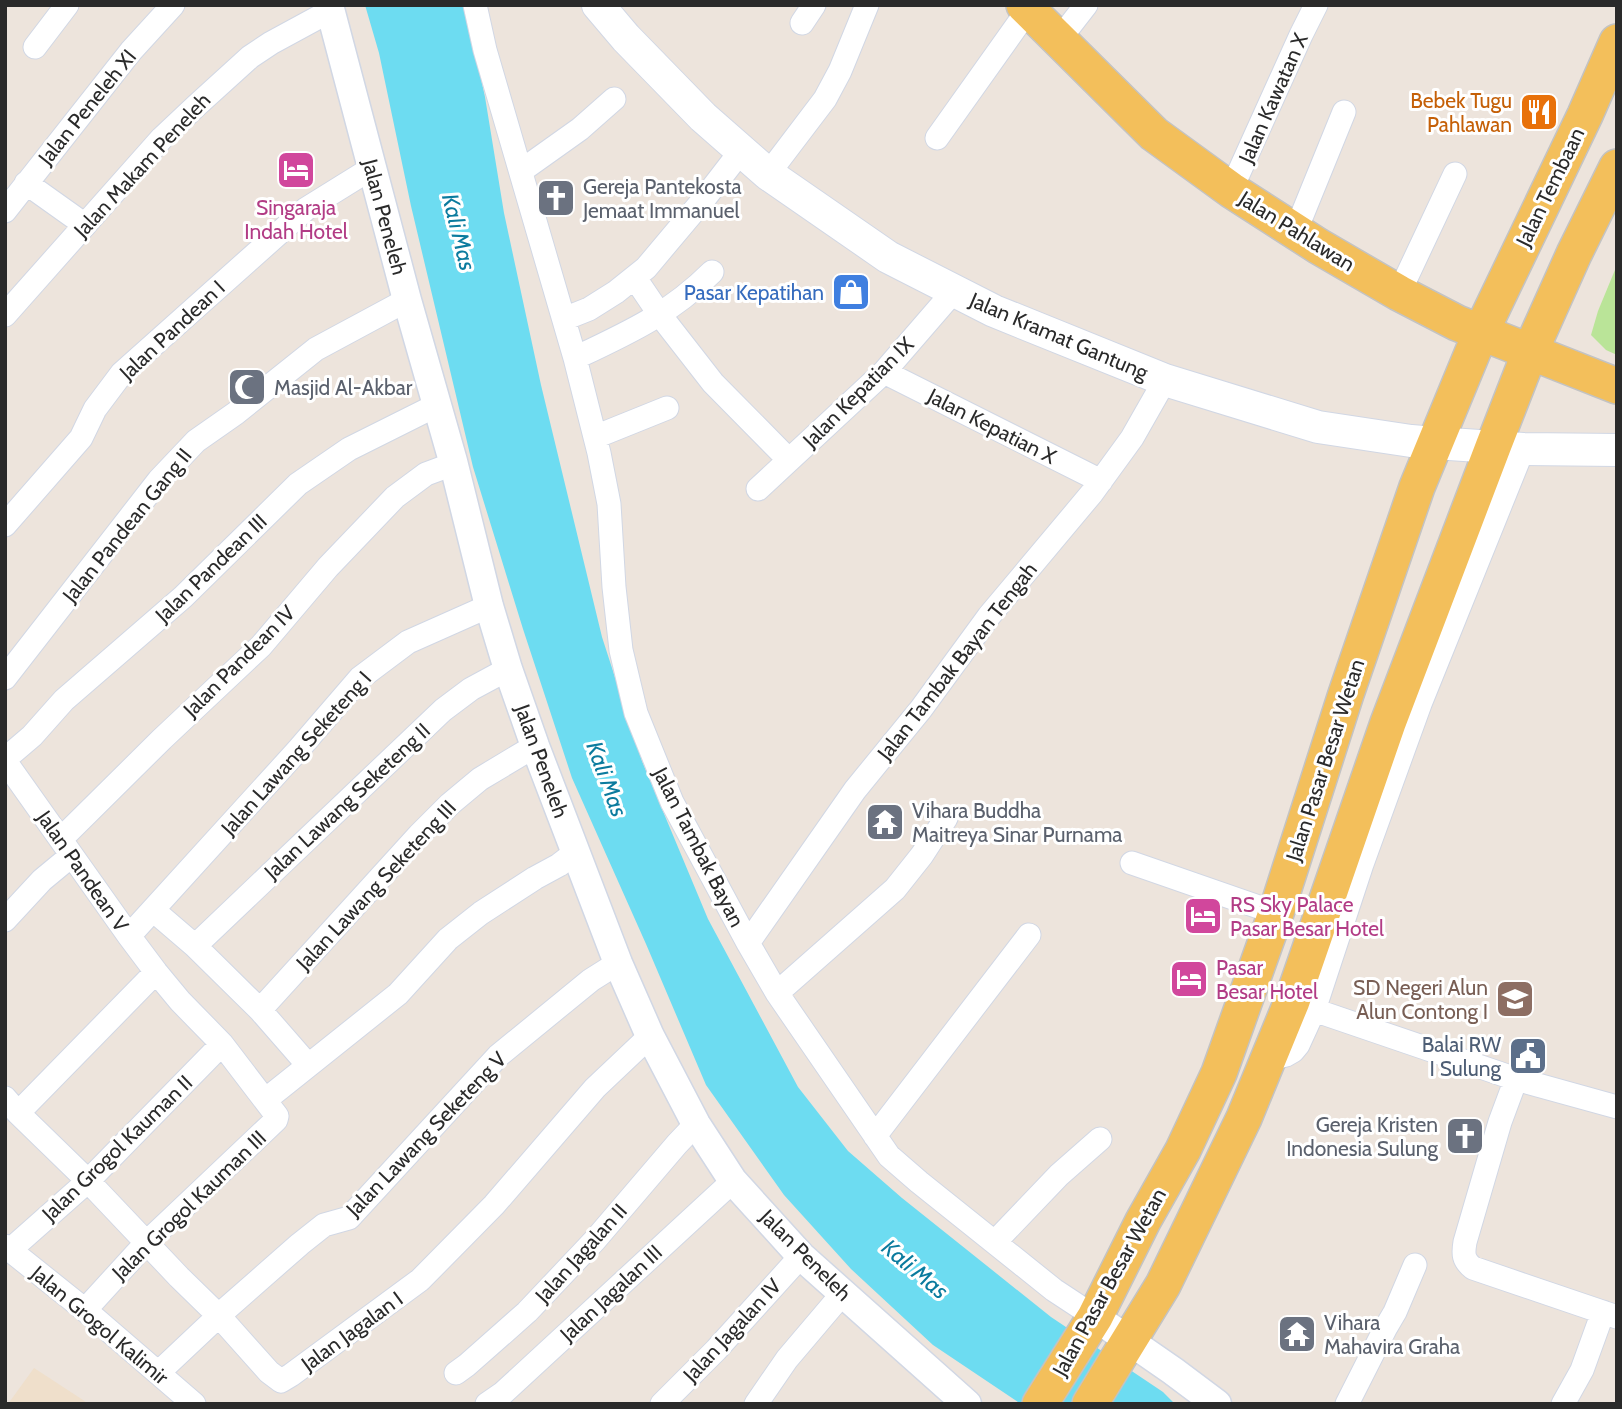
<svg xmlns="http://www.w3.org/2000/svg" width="1622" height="1409" viewBox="0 0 1622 1409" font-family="Cabin,sans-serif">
<rect width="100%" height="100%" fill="#ede4dc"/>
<path fill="#efdfcb" d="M34 1368 83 1400 88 1404H8Z"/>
<path fill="#bae498" d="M1617 265V355L1606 350 1591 335 1598 311Z"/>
<path fill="#6ddcf1" d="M365 5H465L485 97 504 213 541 385 602 637 642 761 708 919 798 1087 848 1151 902 1198 1051 1317 1163 1392 1175 1404H1021L933 1345 851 1269 784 1195 706 1085 646 944 572 778 523 629 473 467 411 206 379 53Z"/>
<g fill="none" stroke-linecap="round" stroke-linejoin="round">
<defs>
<path id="minor" d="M475 5 485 50 575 358 599 453 609 504 614 587 621 650 636 713 672 802 748 943 777 993 889 1156 919 1182 1054 1290 1095 1317
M802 23 814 5
M1058 41 1086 5
M35 47 67 5
M937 138 1028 10
M521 171 580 129 614 99
M768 174 825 99 840 71 867 5
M26 183 85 225
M1231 190 1301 35 1316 5
M5 211 131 51 173 5
M1296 230 1344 112
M635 278 660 315 713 383 789 460
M1399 293 1455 174
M5 315 162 138 196 106 250 57 271 43 330 11
M564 319 589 309 616 292 646 268 704 199 741 151
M575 358C628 333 670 314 712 272
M884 372 1101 481
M595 437 667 408
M758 489 884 372 954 291
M5 525 81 438 95 409 122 373 306 209 372 168
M5 678 159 480 196 441 236 413 316 349 407 300
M5 759 32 736 64 700 183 597 298 484 349 449 437 405
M5 761 129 936 156 972 180 1001 222 1044 277 1116 276 1120 147 1242 85 1310
M61 839 162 739 261 646 328 567 395 497 426 474 453 464
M1132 863 1276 913
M153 910 195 946 260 1010 308 1065
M5 920 42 880 71 856
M129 936 298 750 360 678 408 642 489 606
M748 943 855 790 921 709 989 616 1092 493 1132 438 1165 380
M195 946 443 710 471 689 508 669
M777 993 895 889 922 855 946 818
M260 1010 419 835 450 804 480 779 535 746
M1314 1010 1516 1079 1617 1107
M1268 1060 1286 1055 1293 1051 1298 1045 1314 1010 1362 864 1420 704 1523 449
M1516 1079 1500 1122 1465 1242C1463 1254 1463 1260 1473 1268L1617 1317
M5 1098 18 1113 88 1181 179 1277 219 1316 269 1372 281 1381 291 1375 420 1280 494 1205 595 1088 650 1036
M265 1099 269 1097 398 994 448 939 481 913 535 878 559 865 576 852
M18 1113 156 972
M875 1136 1029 935
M995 1242 1059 1175 1100 1139
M5 1246 85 1310 194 1404
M10 1250 88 1181 222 1044
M158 1373 226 1309 300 1244 324 1225 349 1218 498 1056 591 980 618 963
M456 1373 467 1365 527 1312 595 1240 677 1144 696 1124
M487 1404 503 1393 733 1181
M662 1404 716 1350 801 1256
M756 1404 787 1359 843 1293
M1347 1404 1385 1329 1395 1312 1415 1265
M1563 1404 1582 1370 1603 1312"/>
<path id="tertiary" d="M329 5 407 300 453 461 489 606 508 669 535 746 618 963 650 1036 696 1124 733 1181 801 1256 967 1404
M1095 1317 1173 1371 1217 1404"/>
<path id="secondary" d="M598 5 626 38 703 117 768 174 888 257 994 311 1165 380 1318 427 1411 441 1435 443 1523 449 1617 450"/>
<path id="primary" d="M1024 5 1154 134 1231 190 1318 246 1399 293 1457 323 1617 386
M1040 1404 1095 1317 1143 1221 1183 1150 1219 1073 1276 913 1346 694 1417 487 1481 332 1585 115 1617 42
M1090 1404 1163 1285 1244 1118 1292 1001 1388 723 1493 447 1530 352 1574 254 1617 167"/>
</defs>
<use href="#minor" stroke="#d1d7e4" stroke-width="25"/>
<use href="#tertiary" stroke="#d1d7e4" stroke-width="31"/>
<use href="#secondary" stroke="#d1d7e4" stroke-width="34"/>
<use href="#primary" stroke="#c3c3c3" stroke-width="38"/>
<use href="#minor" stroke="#fff" stroke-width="23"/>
<use href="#tertiary" stroke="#fff" stroke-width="28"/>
<use href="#secondary" stroke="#fff" stroke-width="32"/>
<use href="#primary" stroke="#f3bf5b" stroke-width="35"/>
</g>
<defs>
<symbol id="restaurant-square" viewBox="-11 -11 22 22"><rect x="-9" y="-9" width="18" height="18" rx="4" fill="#e8710a" stroke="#fff"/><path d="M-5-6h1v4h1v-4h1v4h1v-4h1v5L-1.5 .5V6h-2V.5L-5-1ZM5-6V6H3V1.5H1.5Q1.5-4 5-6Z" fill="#fff"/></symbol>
<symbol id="hotel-square" viewBox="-11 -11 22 22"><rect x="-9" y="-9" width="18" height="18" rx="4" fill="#d1479c" stroke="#fff"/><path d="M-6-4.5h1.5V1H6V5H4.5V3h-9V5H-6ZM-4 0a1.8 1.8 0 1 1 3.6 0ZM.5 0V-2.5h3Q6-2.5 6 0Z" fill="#fff"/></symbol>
<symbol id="church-square" viewBox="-11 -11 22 22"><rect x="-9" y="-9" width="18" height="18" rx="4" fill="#6b7280" stroke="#fff"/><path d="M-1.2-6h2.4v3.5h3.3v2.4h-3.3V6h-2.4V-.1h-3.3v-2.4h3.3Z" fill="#fff"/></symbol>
<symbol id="shop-square" viewBox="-11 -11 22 22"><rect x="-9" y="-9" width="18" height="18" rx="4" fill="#3f7fe0" stroke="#fff"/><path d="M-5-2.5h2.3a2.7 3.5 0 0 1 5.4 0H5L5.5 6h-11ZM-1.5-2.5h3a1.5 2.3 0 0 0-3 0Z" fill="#fff"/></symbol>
<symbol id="mosque-square" viewBox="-11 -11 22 22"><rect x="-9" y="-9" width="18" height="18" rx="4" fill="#6b7280" stroke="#fff"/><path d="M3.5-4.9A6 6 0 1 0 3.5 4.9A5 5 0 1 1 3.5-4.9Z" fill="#fff"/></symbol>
<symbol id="temple-square" viewBox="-11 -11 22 22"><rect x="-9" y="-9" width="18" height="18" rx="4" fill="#6b7280" stroke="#fff"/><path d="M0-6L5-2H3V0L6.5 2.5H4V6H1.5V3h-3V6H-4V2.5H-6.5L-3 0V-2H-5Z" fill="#fff"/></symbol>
<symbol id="school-square" viewBox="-11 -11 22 22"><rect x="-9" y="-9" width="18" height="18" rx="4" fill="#8d6e63" stroke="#fff"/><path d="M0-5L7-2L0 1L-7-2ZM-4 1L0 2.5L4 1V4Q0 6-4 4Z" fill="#fff"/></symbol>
<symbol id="civic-square" viewBox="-11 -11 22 22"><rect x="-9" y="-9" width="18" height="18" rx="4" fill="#5c6f8a" stroke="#fff"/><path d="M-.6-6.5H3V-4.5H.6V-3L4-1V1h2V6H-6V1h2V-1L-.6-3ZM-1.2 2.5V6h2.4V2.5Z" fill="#fff"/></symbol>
</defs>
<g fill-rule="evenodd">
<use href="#restaurant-square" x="1517" y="90" width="44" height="44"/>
<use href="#hotel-square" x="274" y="148" width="44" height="44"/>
<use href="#church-square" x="534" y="176" width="44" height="44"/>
<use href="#shop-square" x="829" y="270" width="44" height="44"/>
<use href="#mosque-square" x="225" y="365" width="44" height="44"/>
<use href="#temple-square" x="863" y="800" width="44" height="44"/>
<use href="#hotel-square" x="1181" y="894" width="44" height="44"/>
<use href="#hotel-square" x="1167" y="957" width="44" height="44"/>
<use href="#school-square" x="1493" y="977" width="44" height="44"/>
<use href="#civic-square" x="1506" y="1034" width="44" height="44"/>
<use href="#church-square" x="1443" y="1114" width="44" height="44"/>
<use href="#temple-square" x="1275" y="1312" width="44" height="44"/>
</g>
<g text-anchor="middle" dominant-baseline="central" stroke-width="6" stroke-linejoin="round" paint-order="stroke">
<g font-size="21" fill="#2a2a2a" stroke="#fff">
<text transform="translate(1273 98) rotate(-66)">Jalan Kawatan X</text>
<text transform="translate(87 107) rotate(-51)">Jalan Peneleh XI</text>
<text transform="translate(142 165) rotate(-47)">Jalan Makam Peneleh</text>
<text transform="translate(1550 187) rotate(-64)">Jalan Tembaan</text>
<text transform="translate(385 217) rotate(75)">Jalan Peneleh</text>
<text transform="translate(1297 231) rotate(32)">Jalan Pahlawan</text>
<text transform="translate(172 330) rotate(-43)">Jalan Pandean I</text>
<text transform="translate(1059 336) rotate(23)">Jalan Kramat Gantung</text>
<text transform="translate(858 392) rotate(-45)">Jalan Kepatian IX</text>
<text transform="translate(992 426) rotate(27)">Jalan Kepatian X</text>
<text transform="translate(127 525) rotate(-51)">Jalan Pandean Gang II</text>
<text transform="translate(211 568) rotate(-44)">Jalan Pandean III</text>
<text transform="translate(239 661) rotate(-45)">Jalan Pandean IV</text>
<text transform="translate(957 661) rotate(-52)">Jalan Tambak Bayan Tengah</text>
<text transform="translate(296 753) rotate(-48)">Jalan Lawang Seketeng I</text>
<text transform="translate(1325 760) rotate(-72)">Jalan Pasar Besar Wetan</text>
<text transform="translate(542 761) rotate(70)">Jalan Peneleh</text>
<text transform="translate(347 801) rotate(-43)">Jalan Lawang Seketeng II</text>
<text transform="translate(699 847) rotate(63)">Jalan Tambak Bayan</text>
<text transform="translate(83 871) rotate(55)">Jalan Pandean V</text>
<text transform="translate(376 885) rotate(-47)">Jalan Lawang Seketeng III</text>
<text transform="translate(426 1134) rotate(-46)">Jalan Lawang Seketeng V</text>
<text transform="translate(117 1148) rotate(-44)">Jalan Grogol Kauman II</text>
<text transform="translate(189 1205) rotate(-44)">Jalan Grogol Kauman III</text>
<text transform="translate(581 1253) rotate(-48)">Jalan Jagalan II</text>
<text transform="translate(806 1255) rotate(45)">Jalan Peneleh</text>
<text transform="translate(1109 1282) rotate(-61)">Jalan Pasar Besar Wetan</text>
<text transform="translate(611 1293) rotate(-43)">Jalan Jagalan III</text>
<text transform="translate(100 1325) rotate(40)">Jalan Grogol Kalimir</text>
<text transform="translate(732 1330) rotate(-47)">Jalan Jagalan IV</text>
<text transform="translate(352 1331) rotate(-36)">Jalan Jagalan I</text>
</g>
<g font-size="21" fill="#c56008" stroke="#fff" text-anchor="end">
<text x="1512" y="100">Bebek Tugu<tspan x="1512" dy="24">Pahlawan</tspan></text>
</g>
<g font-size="21" fill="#5b616d" stroke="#fff" text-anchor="start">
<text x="583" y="186">Gereja Pantekosta<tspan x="583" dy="24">Jemaat Immanuel</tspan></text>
<text x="274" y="387">Masjid Al-Akbar</text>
<text x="912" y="810">Vihara Buddha<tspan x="912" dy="24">Maitreya Sinar Purnama</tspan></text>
<text x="1438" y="1124" text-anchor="end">Gereja Kristen<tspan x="1438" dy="24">Indonesia Sulung</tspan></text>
<text x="1324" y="1322">Vihara<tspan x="1324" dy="24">Mahavira Graha</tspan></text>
</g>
<g font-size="21" fill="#b23c85" stroke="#fff" text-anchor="start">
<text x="296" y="207" text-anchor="middle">Singaraja<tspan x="296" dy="24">Indah Hotel</tspan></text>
<text x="1230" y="904">RS Sky Palace<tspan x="1230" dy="24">Pasar Besar Hotel</tspan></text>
<text x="1216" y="967">Pasar<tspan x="1216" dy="24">Besar Hotel</tspan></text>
</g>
<g font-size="21" fill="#366cbe" stroke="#fff" text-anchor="end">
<text x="824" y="292">Pasar Kepatihan</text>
</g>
<g font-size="21" fill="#785e54" stroke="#fff" text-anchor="end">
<text x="1488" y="987">SD Negeri Alun<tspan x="1488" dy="24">Alun Contong I</tspan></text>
</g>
<g font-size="21" fill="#4e5e75" stroke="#fff" text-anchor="end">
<text x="1501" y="1044">Balai RW<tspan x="1501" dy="24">I Sulung</tspan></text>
</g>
<g font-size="23" font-style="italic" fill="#0b7b9e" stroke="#fff">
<text transform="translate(459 232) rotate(76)">Kali Mas</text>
<text transform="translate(607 779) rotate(70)">Kali Mas</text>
<text transform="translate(915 1269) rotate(40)">Kali Mas</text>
</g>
</g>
<rect width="1622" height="1409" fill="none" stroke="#2a2a2a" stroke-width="14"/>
</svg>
